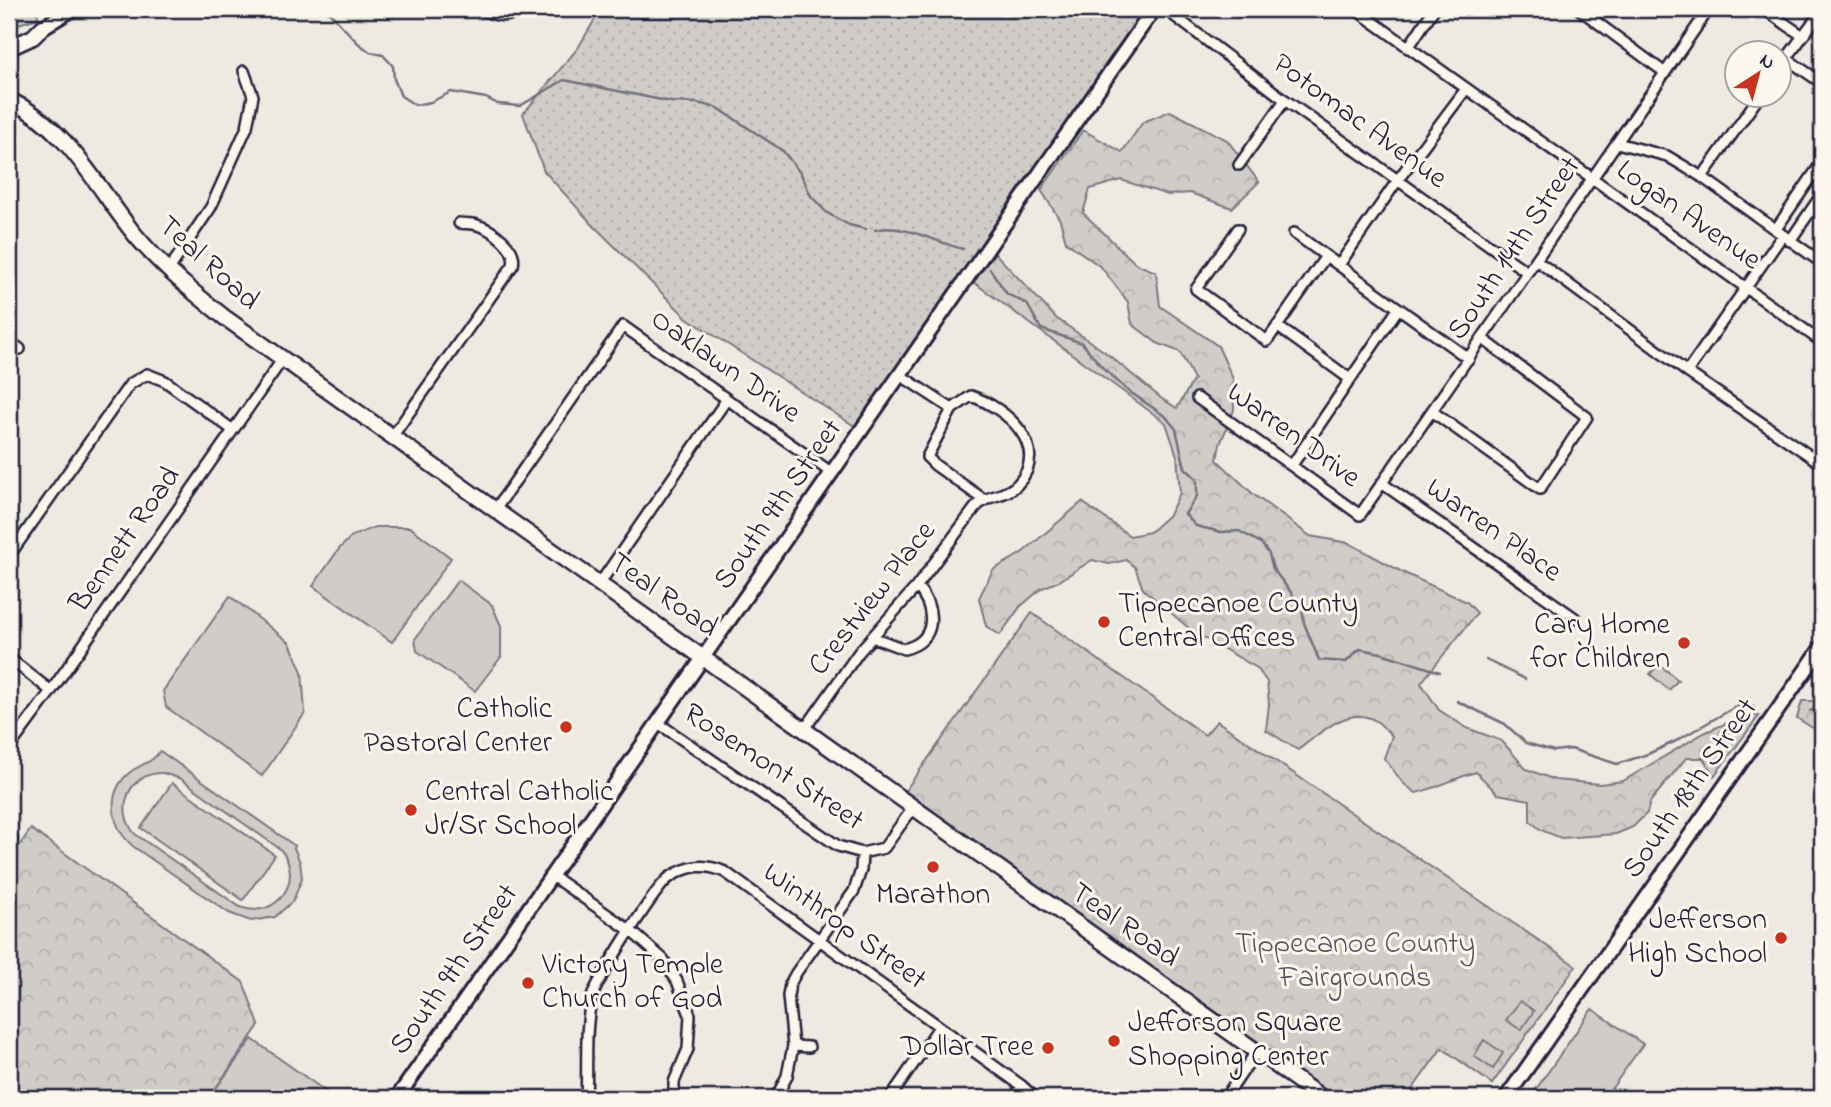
<svg xmlns="http://www.w3.org/2000/svg" width="1831" height="1107" viewBox="0 0 1831 1107" font-family="'Indie Flower',sans-serif">
<defs>
<pattern id="grass-dots" width="8" height="8" patternUnits="userSpaceOnUse" patternTransform="scale(1.75)"><rect width="8" height="8" fill="#d0cdc9"/><path d="M2 2h.1M6 6h.1" fill="none" stroke="#b2b0ae" stroke-width="1.8" stroke-linecap="round"/></pattern>
<pattern id="forest-crowns" width="20" height="18" patternUnits="userSpaceOnUse" patternTransform="scale(1.75)"><rect width="20" height="18" fill="#d0cdc9"/><path d="M2 6a3 3 0 1 1 6 0M12 15a3 3 0 1 1 6 0" fill="none" stroke="#b2b0ae"/></pattern>
</defs>
<rect width="100%" height="100%" fill="#eeeae2"/>
<filter id="ink" filterUnits="userSpaceOnUse"><feTurbulence type="fractalNoise" baseFrequency=".0143" numOctaves="2"/><feDisplacementMap in="SourceGraphic" scale="14" xChannelSelector="R" yChannelSelector="G"/><feConvolveMatrix kernelMatrix="1 2 1 2 8 2 1 2 1" color-interpolation-filters="sRGB"/></filter>
<g filter="url(#ink)">
<path fill="url(#grass-dots)" stroke="#797882" stroke-width="2" d="M601 9H1144L856 427 687 318 592 224 544 171 523 114 578 48Z"/>
<path fill="url(#forest-crowns)" stroke="#797882" stroke-width="2" d="M9 9H37L38 18 9 27Z
M1170 111 1227 140 1259 182 1232 208 1190 193 1168 195 1121 180 1090 189 1083 213 1136 264 1156 272 1160 306 1218 346 1233 379 1234 410 1220 444 1217 460 1253 494 1310 536 1349 543 1402 572 1467 602 1477 613 1421 683 1439 710 1467 728 1502 741 1526 769 1555 780 1600 784 1623 781 1704 733 1745 715 1759 716 1714 776 1703 758H1686L1650 802 1647 813 1633 827 1616 834 1561 838 1541 830 1530 821V800L1498 794 1476 772C1455 778 1437 788 1416 793L1403 783 1384 758 1392 736C1387 731 1382 725 1376 721 1348 704 1318 735 1298 750L1266 730 1269 704 1267 682 1257 668 1191 630 1143 589 1135 567 1126 560 1109 564 1092 560 1059 581 1042 588 1020 607 1000 635 986 626 979 598 993 570 1022 553 1082 502 1130 536 1150 532 1169 515 1180 493 1177 456 1166 423 972 281 992 250 1056 318 1105 352 1162 399 1177 408 1194 379 1180 352 1157 343 1132 324 1128 302 1101 267 1066 242 1060 220 1041 190 1083 130 1122 152 1143 122Z
M1032 613 1205 735 1217 721 1576 966 1492 1084 1442 1048 1406 1098H1337L905 791Z
M1802 701H1822V734L1797 718Z
M31 829 243 982 259 1025 209 1098H9V860Z"/>
<path fill="#d0cdc9" stroke="#797882" stroke-width="2" fill-rule="evenodd" d="M375 527H410L451 558 392 642 313 586 339 549 352 536Z
M458 580 492 605 501 626V657L475 691 417 651 415 639Z
M230 596 290 643 302 672 305 713 262 776 166 707 163 691Z
M1659 664 1678 680 1669 690 1650 674Z
M160 751 295 846 294 848 300 862 302 878 293 901 275 917 251 921 229 913 134 847C111 828 105 794 129 773 141 763 150 765 160 751ZM163 773 181 779 280 849C306 878 277 921 240 907L135 834C114 809 129 772 163 773Z
M172 783 275 855 243 900 141 828Z
M1520 1001 1534 1011 1521 1030 1506 1020Z
M1592 1009 1643 1044 1605 1098H1530Z
M252 1039 335 1098H209Z
M1484 1040 1503 1053 1493 1069 1474 1056Z"/>
<g fill="none" stroke-linecap="round" stroke-linejoin="round">
<path stroke="#716f7c" stroke-width="2.5" d="M326 9 358 43 370 52 383 55 393 66 394 79 401 96 415 105 431 102 451 92 486 98 498 104 520 106 564 80 671 102 697 103 718 108 783 151 801 174 811 196 827 213 849 225 866 229
M875 230C900 222 938 243 963 249
M990 269 1007 294 1027 304 1041 329 1082 343 1104 369 1127 390 1165 416 1176 429 1185 468 1197 479V496L1185 514 1196 526 1221 532 1239 531 1261 543 1269 554 1273 569 1302 607 1304 623 1319 660 1346 662 1360 649 1381 653 1440 672
M1486 660 1525 679
M1457 701 1505 724 1526 743 1554 751 1571 749 1617 764 1648 754 1676 741 1737 706 1754 707
M1810 711 1815 709 1822 711"/>
<defs>
<path id="street" d="M481 9C497 17 508 19 523 9
M1165 9 1285 100 1527 272
M1355 9 1822 342
M1579 9 1664 72
M1764 9 1803 36
M1408 48 1434 9
M1787 59 1822 83
M1778 70 1822 10
M1617 143 1667 156 1702 177 1822 263
M1239 165 1285 100
M1702 177 1761 94
M1238 229 1196 289 1267 341 1326 256
M1776 229 1822 162
M1294 233 1469 359
M1790 241 1822 194
M1536 260 1687 372 1822 464
M1339 265 1397 181 1466 89
M168 271 211 207 247 127 253 96 244 71
M1277 326 1350 379
M9 341 20 349
M1687 372 1782 236
M1197 398 1360 515 1709 9
M952 409 927 457 935 465 983 499
M1433 412 1540 489 1587 417 1483 339
M392 437 513 265C518 248 492 229 477 225 471 223 464 224 459 223
M1292 465 1398 309
M1383 484 1575 618
M495 510 623 326 832 473
M9 556 130 384 147 374 165 381 233 430
M600 583 727 399
M872 637 904 649C938 641 936 609 917 586
M9 658 51 691
M658 723 838 846 862 853
M804 730 859 652 917 586 975 508C988 493 1004 498 1017 485 1052 448 1007 408 971 396L952 409 900 375
M9 748 51 691 282 360
M9 836 12 839
M552 876 631 931 663 959 677 981 690 1015 688 1049 674 1082V1098
M793 1046 809 1047
M586 1098C588 1065 584 1030 592 997 597 980 657 885 670 877 689 865 705 863 725 872L1022 1086 1035 1098
M776 1098 787 1076 793 1046 788 996 790 984 796 973 854 891 861 870 862 853 884 848 913 808
M890 1098 939 1027
M1014 1098 1022 1086
M1225 1098 1256 1052"/>
<path id="secondary" d="M43 27 73 9
M397 1098 1154 9
M1506 1098 1822 647"/>
<path id="primary" d="M9 48 33 37 43 27
M9 100C68 127 97 188 136 236 162 267 193 292 224 317L1322 1098"/>
</defs>
<use href="#street" stroke="#22223b" stroke-width="14"/>
<use href="#secondary" stroke="#22223b" stroke-width="18"/>
<use href="#primary" stroke="#22223b" stroke-width="19"/>
<use href="#street" stroke="#fbf7ec" stroke-width="9"/>
<use href="#secondary" stroke="#fbf7ec" stroke-width="12"/>
<use href="#primary" stroke="#fbf7ec" stroke-width="14"/>
</g>
</g>
<g fill="#c8321e" stroke="#fbf7ec" stroke-width="2.5">
<circle cx="1104" cy="622" r="7"/>
<circle cx="1684" cy="643" r="7"/>
<circle cx="566" cy="727" r="7"/>
<circle cx="411" cy="810" r="7"/>
<circle cx="933" cy="867" r="7"/>
<circle cx="1781" cy="938" r="7"/>
<circle cx="528" cy="983" r="7"/>
<circle cx="1114" cy="1041" r="7"/>
<circle cx="1048" cy="1048" r="7"/>
</g>
<g text-anchor="middle" dominant-baseline="central" stroke-width="6" stroke-linejoin="round" paint-order="stroke">
<g font-size="30" fill="#22223b" stroke="#fbf7ec">
<text transform="translate(1359 122) rotate(36)">Potomac Avenue</text>
<text transform="translate(1688 216) rotate(35)">Logan Avenue</text>
<text transform="translate(1515 249) rotate(-56)">South 14th Street</text>
<text transform="translate(208 264) rotate(42)">Teal Road</text>
<text transform="translate(725 367) rotate(35)">Oaklawn Drive</text>
<text transform="translate(1293 436) rotate(36)">Warren Drive</text>
<text transform="translate(779 505) rotate(-55)">South 9th Street</text>
<text transform="translate(1493 531) rotate(35)">Warren Place</text>
<text transform="translate(126 540) rotate(-55)">Bennett Road</text>
<text transform="translate(663 596) rotate(35)">Teal Road</text>
<text transform="translate(873 599) rotate(-52)">Crestview Place</text>
<text transform="translate(773 768) rotate(33)">Rosemont Street</text>
<text transform="translate(1691 789) rotate(-55)">South 18th Street</text>
<text transform="translate(1124 926) rotate(35)">Teal Road</text>
<text transform="translate(844 927) rotate(36)">Winthrop Street</text>
<text transform="translate(455 970) rotate(-55)">South 9th Street</text>
</g>
<g font-size="30" fill="#22223b" stroke="#fbf7ec" text-anchor="start">
<text x="1118" y="605">Tippecanoe County<tspan x="1118" dy="34">Central Offices</tspan></text>
<text x="1670" y="626" text-anchor="end">Cary Home<tspan x="1670" dy="34">for Children</tspan></text>
<text x="552" y="710" text-anchor="end">Catholic<tspan x="552" dy="34">Pastoral Center</tspan></text>
<text x="425" y="793">Central Catholic<tspan x="425" dy="34">Jr/Sr School</tspan></text>
<text x="933" y="896" text-anchor="middle">Marathon</text>
<text x="1767" y="921" text-anchor="end">Jefferson<tspan x="1767" dy="34">High School</tspan></text>
<text x="542" y="966">Victory Temple<tspan x="542" dy="34">Church of God</tspan></text>
<text x="1128" y="1024">Jefforson Square<tspan x="1128" dy="34">Shopping Center</tspan></text>
<text x="1034" y="1048" text-anchor="end">Dollar Tree</text>
</g>
<g font-size="30" fill="#565566" stroke="#fbf7ec">
<text x="1355" y="945">Tippecanoe County<tspan x="1355" dy="34">Fairgrounds</tspan></text>
</g>
</g>
<rect width="1831" height="1107" fill="none" stroke="#fbf7ec" stroke-width="35"/>
<rect x="18" y="18" width="1796" height="1072" fill="none" stroke="#22223b" stroke-width="2.5" filter="url(#ink)"/>
<g transform="translate(1758 74) rotate(36)"><circle r="33" fill="#fbf7ec" stroke="#a4a2a5" stroke-width="2"/>
<path d="M0-5L12 26L0 18L-12 26Z" fill="#c8321e"/>
<text y="-10" font-size="19" font-weight="bold" text-anchor="middle" fill="#22223b">N</text>
</g>
</svg>
